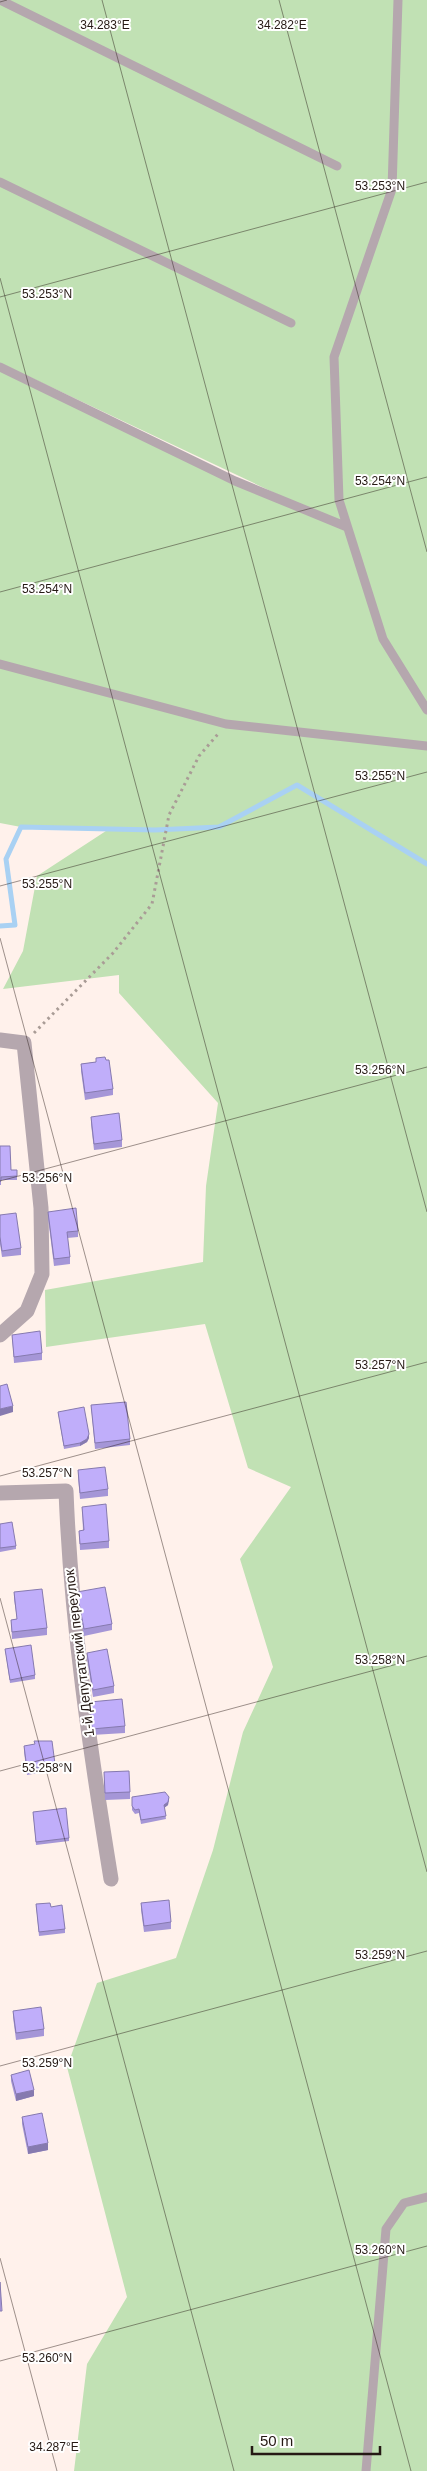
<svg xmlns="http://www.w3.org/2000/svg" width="427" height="2471" viewBox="0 0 427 2471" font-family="Arial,sans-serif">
<rect width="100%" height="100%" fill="#fff1eb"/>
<path fill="#c1e1b4" d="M0 0H427V2471H74L87 2364 127 2297 67 2067 97 1983 176 1958 213 1850 243 1732 273 1667 240 1559 291 1487 248 1468 205 1324 46 1347 45 1290 203 1262 206 1186 218 1103 119 993V975L3 989 23 951 37 876 109 829 21 827 0 823V367L235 481 334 521 0 363Z"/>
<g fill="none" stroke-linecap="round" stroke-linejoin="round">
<path stroke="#a9d1f3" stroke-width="5" d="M0 926 15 925 6 859 21 827 155 830 219 827 297 785 427 864"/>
<path stroke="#a99c96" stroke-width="3" stroke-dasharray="2.5 4" stroke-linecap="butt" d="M34 1033 113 953 152 904 169 815 199 756 218 734"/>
<path stroke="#b5a7ae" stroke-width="9" d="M0 0 337 166
M398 0 392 189 334 357 339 500 383 639 427 710
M0 182 291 323
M0 367 235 481 347 527
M0 664 226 724 427 746
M366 2471 386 2229 404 2203 427 2197"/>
<path stroke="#b5a7ae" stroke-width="15" d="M0 1040 24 1043 41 1208 42 1274 27 1311 0 1335
M0 1493 66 1491C71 1622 90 1750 111 1879"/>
</g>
<path fill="#a596d7" d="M96 1058 106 1060 113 1089V1095L85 1100 81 1071V1064L96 1062Z
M91 1117 122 1140V1147L94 1150 91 1124Z
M0 1146 11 1170H17V1180H1V1185H0Z
M48 1212 78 1231V1237L67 1238 70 1257V1264L54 1266 48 1218Z
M0 1215 21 1248V1255L2 1257 0 1244Z
M12 1335 42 1353V1360L14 1363Z
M91 1405 130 1439V1445L95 1449Z
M58 1412 89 1438 87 1442 80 1446 64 1449Z
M78 1470 108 1489V1496L80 1499 78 1477Z
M82 1507 109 1541V1548L80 1550 79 1531 83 1530Z
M0 1524 16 1546V1549L0 1552Z
M14 1592 47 1628V1635L12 1639 11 1620 17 1619 14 1599Z
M77 1592 112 1624V1630L84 1636 77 1599Z
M5 1649 35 1675V1679L10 1683Z
M87 1653 114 1686V1693L93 1697 87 1659Z
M90 1702 125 1726V1733L92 1735Z
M24 1746 55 1764V1770L27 1775 24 1752Z
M104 1772 130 1792V1799L105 1800Z
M132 1797 169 1800 168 1805 164 1808 166 1819 141 1824 139 1813 135 1814 132 1810Z
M33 1812 69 1838V1841L36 1845Z
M141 1903 171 1922V1929L144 1932 141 1910Z
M36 1904 51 1907 65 1929V1933L39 1936Z
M13 2011 44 2029V2036L16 2040 13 2017Z
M11 2075 34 2096 16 2101 11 2081Z
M22 2117 48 2150 28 2154 22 2124Z"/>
<path fill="#867aaf" d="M13 1406V1412L0 1416V1409Z
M89 1434V1438L87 1442 80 1446V1443Z
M169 1797 168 1805 164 1808V1805Z
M34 2090V2096L16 2101V2094Z
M48 2143V2150L28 2154V2147Z"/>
<path fill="#c0aefa" stroke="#867aaf" d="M105 1057 106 1060H109L113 1089 85 1093 81 1064 96 1062V1058Z
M119 1113 122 1140 94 1144 91 1117Z
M0 1146H10L11 1170H17V1176L1 1177V1181H0Z
M76 1208 78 1231 67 1232 70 1257 54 1259 48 1212Z
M16 1213 21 1248 2 1251 0 1237V1215Z
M40 1331 42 1353 14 1357 12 1335Z
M7 1384 13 1406 0 1409V1386Z
M126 1402 130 1439 95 1443 91 1405Z
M84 1407 89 1434 87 1439 80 1443 64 1446 58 1412Z
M105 1467 108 1489 80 1493 78 1470Z
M106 1504 109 1541 80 1544 79 1531 84 1530 82 1507Z
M12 1522 16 1546 0 1548V1524Z
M105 1587 112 1624 84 1629 77 1592Z
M42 1589 47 1628 12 1632 11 1620 17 1619 14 1592Z
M31 1645 35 1675 10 1680 5 1649Z
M107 1649 114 1686 93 1690 87 1653Z
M122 1699 125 1726 92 1729 90 1702Z
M34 1741H52L55 1764 27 1769 24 1746 35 1744Z
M129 1771 130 1792 105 1793 104 1772Z
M165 1792 169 1797 168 1802 164 1805 166 1816 141 1820 139 1809 135 1810 132 1806V1797Z
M66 1808 69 1838 36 1842 33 1812Z
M169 1900 171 1922 144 1926 141 1903Z
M50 1903 51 1907 62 1905 65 1929 39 1932 36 1904Z
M41 2007 44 2029 16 2033 13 2011Z
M29 2070 34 2090 16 2094 11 2075Z
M42 2113 48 2143 28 2147 22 2117Z
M0 2282 2 2311H0Z"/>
<path fill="none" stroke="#251914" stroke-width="1" stroke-opacity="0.45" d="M102 0 427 1212M279 0 427 552M0 2 7 0M0 278 427 1872M0 297 427 182M0 592 427 477M0 886 427 772M0 938 411 2471M0 1181 427 1067M0 1476 427 1362M0 1598 234 2471M0 1771 427 1656M0 2066 427 1951M0 2258 57 2471M0 2361 427 2246"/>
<g text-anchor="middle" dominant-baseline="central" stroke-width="4" stroke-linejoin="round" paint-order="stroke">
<g font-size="14" fill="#251914" stroke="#fff">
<text transform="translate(79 1653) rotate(-97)">1-й Депутатский переулок</text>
</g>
</g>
<g font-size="12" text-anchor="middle" fill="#251914" stroke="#fff" stroke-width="4" stroke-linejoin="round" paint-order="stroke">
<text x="105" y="29">34.283°E</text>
<text x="282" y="29">34.282°E</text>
<text x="380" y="190">53.253°N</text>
<text x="47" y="298">53.253°N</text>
<text x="380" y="485">53.254°N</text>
<text x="47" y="593">53.254°N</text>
<text x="380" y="780">53.255°N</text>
<text x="47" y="888">53.255°N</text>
<text x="380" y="1074">53.256°N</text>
<text x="47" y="1182">53.256°N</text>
<text x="380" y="1369">53.257°N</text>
<text x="47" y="1477">53.257°N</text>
<text x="380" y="1664">53.258°N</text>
<text x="47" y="1772">53.258°N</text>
<text x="380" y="1959">53.259°N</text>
<text x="47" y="2067">53.259°N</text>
<text x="380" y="2254">53.260°N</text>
<text x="47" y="2362">53.260°N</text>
<text x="54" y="2451">34.287°E</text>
</g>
<path d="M252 2446v8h128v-8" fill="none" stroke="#251914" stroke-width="2.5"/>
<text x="260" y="2446" font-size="15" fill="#251914" stroke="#ffffff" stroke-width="4" paint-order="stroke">50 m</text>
</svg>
